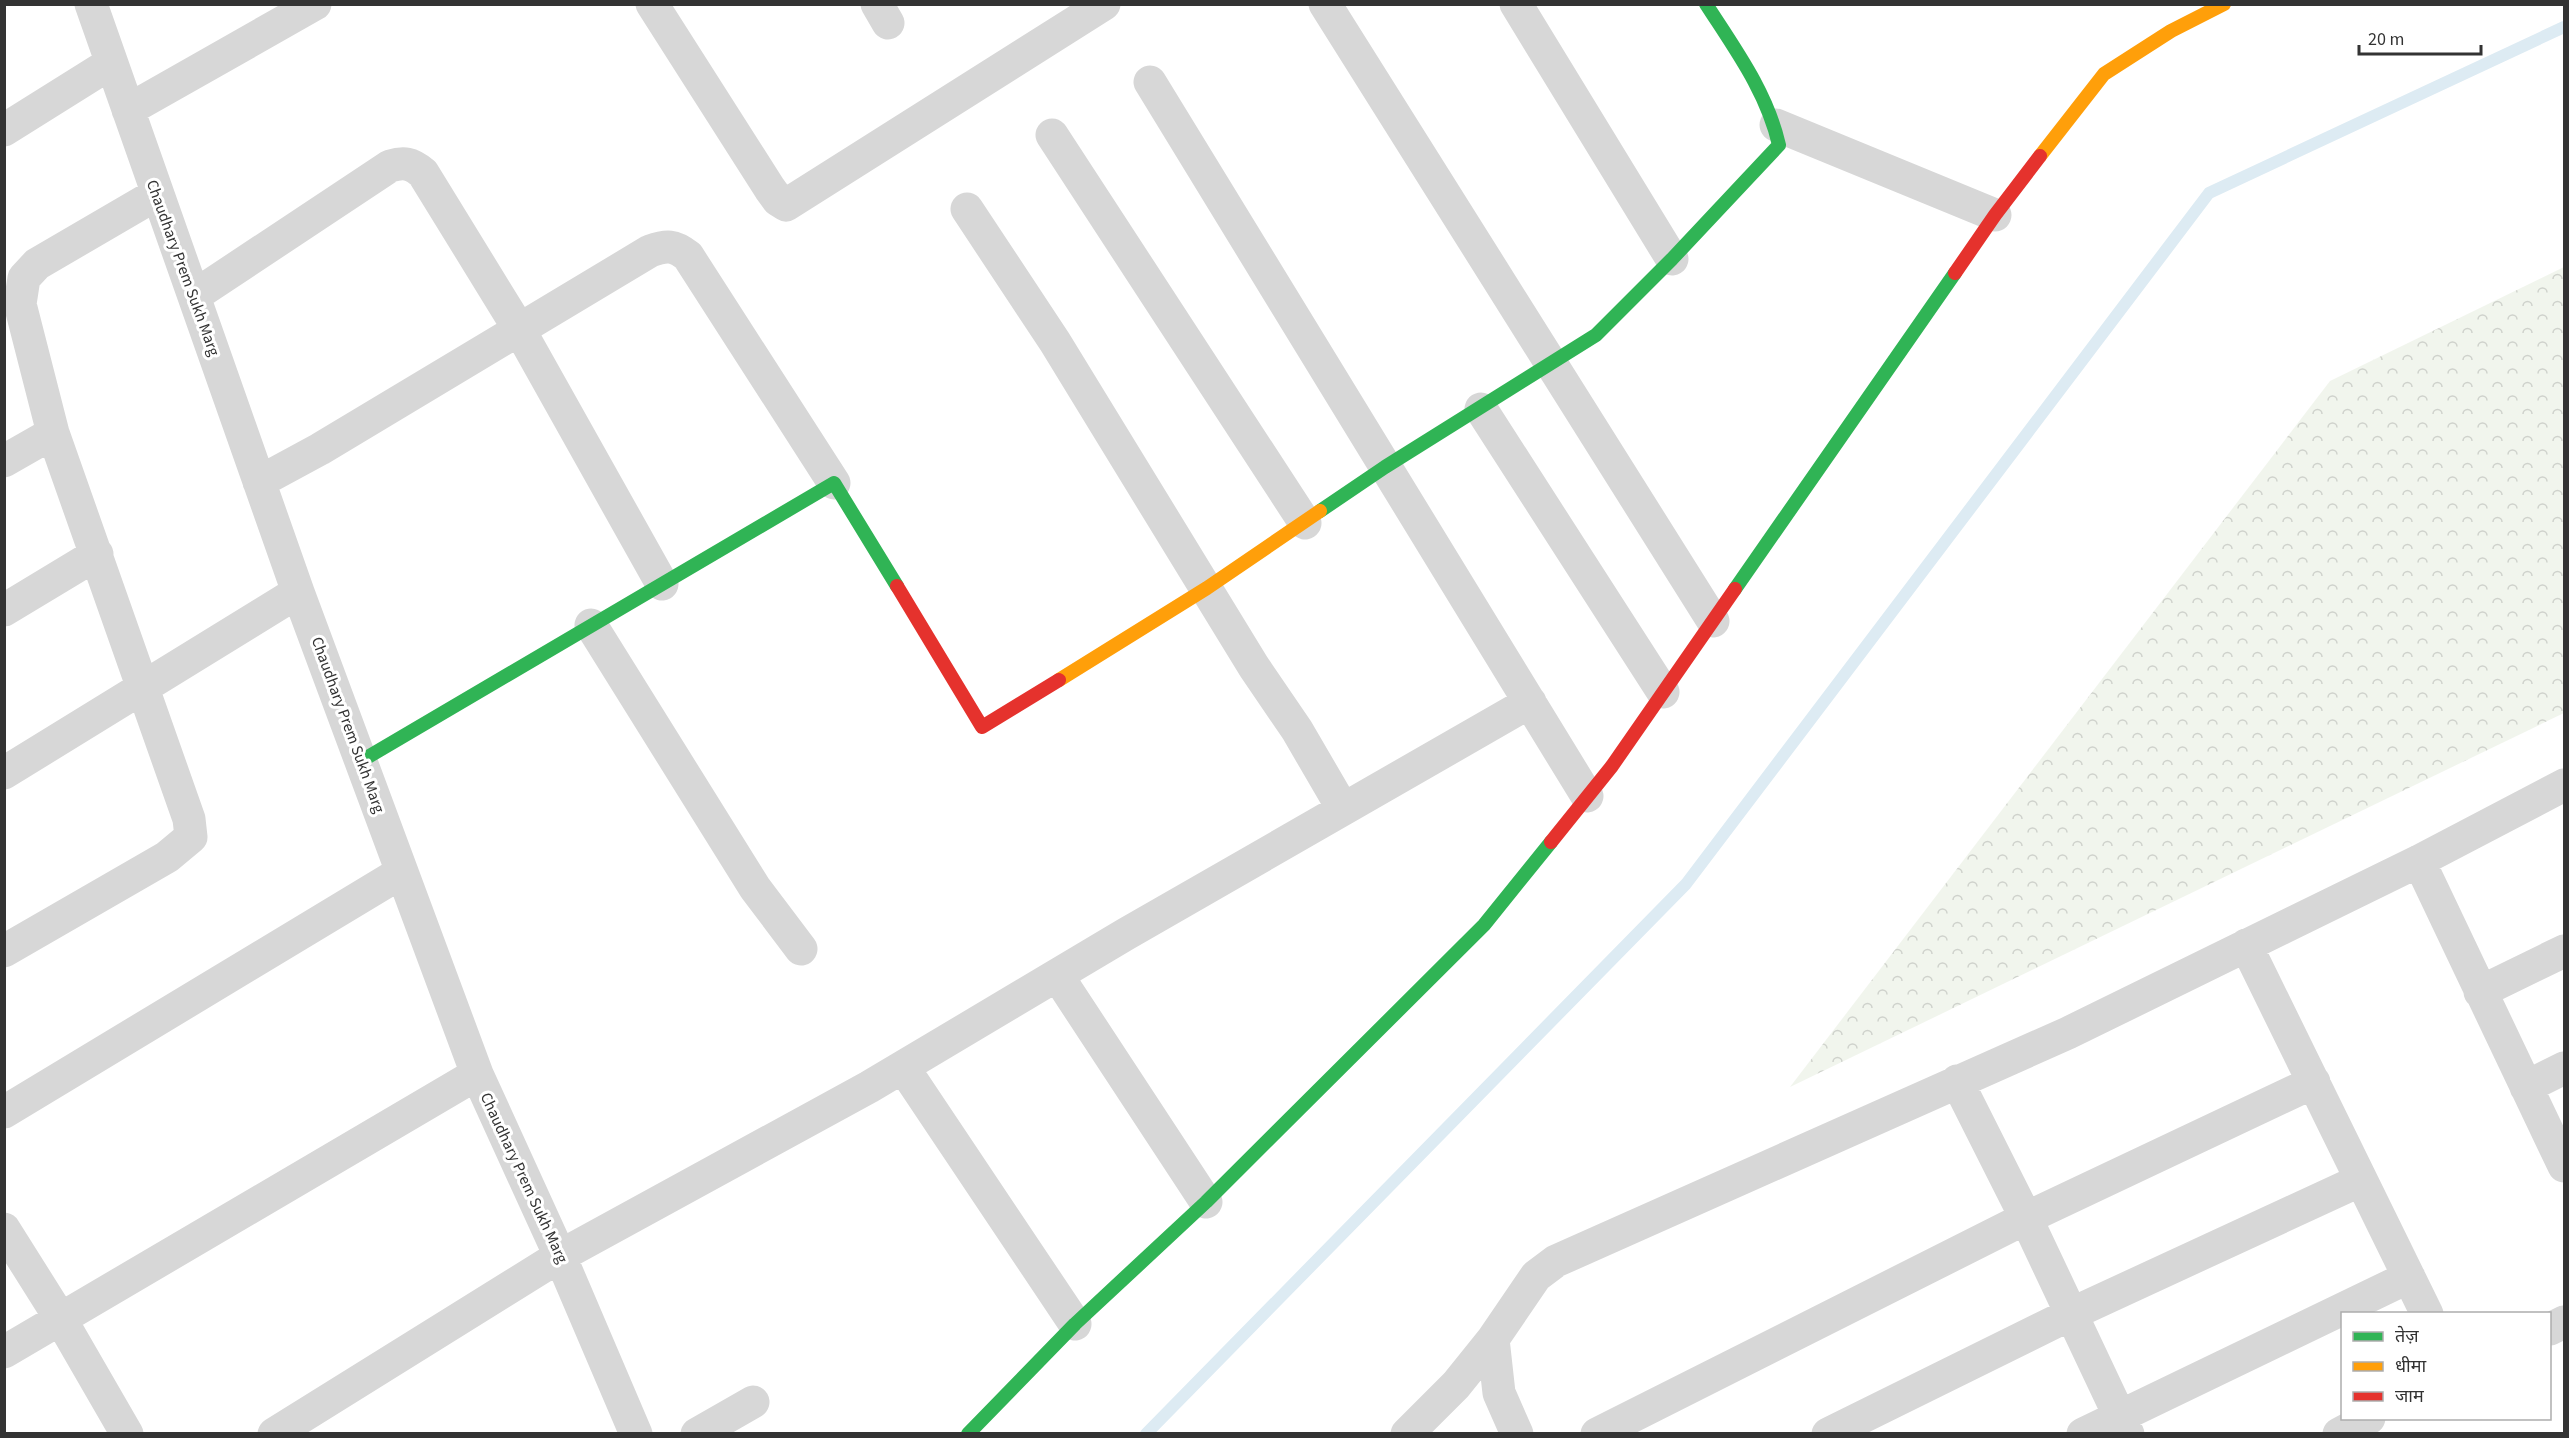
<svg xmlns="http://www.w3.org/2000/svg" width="2569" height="1438" viewBox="0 0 2569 1438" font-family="'Source Sans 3','Noto Sans Devanagari',sans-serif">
<defs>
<pattern id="park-crowns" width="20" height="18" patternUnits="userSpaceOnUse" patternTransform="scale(1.5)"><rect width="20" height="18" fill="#f1f5ed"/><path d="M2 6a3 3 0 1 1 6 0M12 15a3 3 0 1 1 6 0" fill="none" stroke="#cfd2cc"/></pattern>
</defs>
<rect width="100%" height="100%" fill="#fff"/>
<path fill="url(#park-crowns)" d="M2564 267V713L1790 1087 2330 381Z"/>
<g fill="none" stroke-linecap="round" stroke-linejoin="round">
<path stroke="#ddebf3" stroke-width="12" d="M1146 1434 1686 884 2209 193 2564 27"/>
<path stroke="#d7d7d7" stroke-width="33" d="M91 4 298 592 477 1074 560 1256 636 1434
M652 4 770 189 778 200 786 205 1104 4
M877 4 888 23
M1325 4 1713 621
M1516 4 1672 259
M1150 82 1587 796
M128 110 315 4
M1776 125 1995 215
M4 130 111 63
M1052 135 1305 523
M967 209 1055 342 1254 667 1297 730 1343 809
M194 296 390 166C404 162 411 163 423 173L519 329 662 584
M1481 409 1663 692
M4 461 53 433
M259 482 320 449 650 251C667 245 674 245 688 256L834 483
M4 610 97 554
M591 625 755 888 801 949
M4 773 298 592
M2419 861 2564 1166
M2246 945 2427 1314
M4 951 167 857 191 837 189 819 53 433 20 304 24 278 37 264 157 194
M1057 975 1206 1202
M2480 992 2564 951
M903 1067 1075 1324
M1957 1081 2026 1218 2128 1434
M2526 1087 2564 1068
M4 1112 402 872
M4 1229 60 1318 127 1434
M2550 1329 2564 1322
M4 1352 477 1074
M274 1434 560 1256 869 1087 1126 934 1530 702
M697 1434 753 1402
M1407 1434 1456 1385 1493 1339
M1517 1434 1499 1393 1493 1339 1536 1276 1556 1261 2068 1033 2419 861 2564 785
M1597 1434 2026 1218 2314 1082
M1828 1434 2071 1314 2361 1180
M2083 1434 2409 1277
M2339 1434 2369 1418"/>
<path stroke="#30b455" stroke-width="14" d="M1320 511 1385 467 1596 335 1672 259 1779 145C1767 92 1735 49 1706 4
M1735 589 1955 273
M361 761 834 483 897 586
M968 1434 1075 1324 1206 1202 1484 925 1551 842"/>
<path stroke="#ff9f0a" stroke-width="14" d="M2040 156 2104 74 2171 31 2224 4
M1059 680 1207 588 1320 511"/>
<path stroke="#e5322d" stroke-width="14" d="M1955 273 1995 215 2040 156
M897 586 982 727 1059 680
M1551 842 1612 766 1735 589"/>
</g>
<g text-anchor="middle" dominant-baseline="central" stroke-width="6" stroke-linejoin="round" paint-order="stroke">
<g font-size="16" fill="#333" stroke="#fff">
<text transform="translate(183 268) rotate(70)">Chaudhary Prem Sukh Marg</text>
<text transform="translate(348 725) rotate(70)">Chaudhary Prem Sukh Marg</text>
<text transform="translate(524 1178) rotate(65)">Chaudhary Prem Sukh Marg</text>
</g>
</g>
<rect width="2569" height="1438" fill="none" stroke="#333333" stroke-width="12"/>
<rect x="2341" y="1312" width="210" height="108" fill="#ffffff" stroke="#adadad" stroke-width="1.5"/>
<rect x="2353" y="1332" width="30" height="9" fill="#30b455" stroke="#adadad" stroke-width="1.5"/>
<text x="2395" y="1342" font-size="18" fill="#333333">तेज़</text>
<rect x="2353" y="1362" width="30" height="9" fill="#ff9f0a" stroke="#adadad" stroke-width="1.5"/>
<text x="2395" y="1372" font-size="18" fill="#333333">धीमा</text>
<rect x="2353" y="1392" width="30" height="9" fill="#e5322d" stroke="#adadad" stroke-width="1.5"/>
<text x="2395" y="1402" font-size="18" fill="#333333">जाम</text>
<path d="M2359 45v9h122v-9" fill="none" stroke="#333333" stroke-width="3"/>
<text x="2368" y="45" font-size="18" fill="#333333" stroke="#ffffff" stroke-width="4.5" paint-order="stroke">20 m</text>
</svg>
